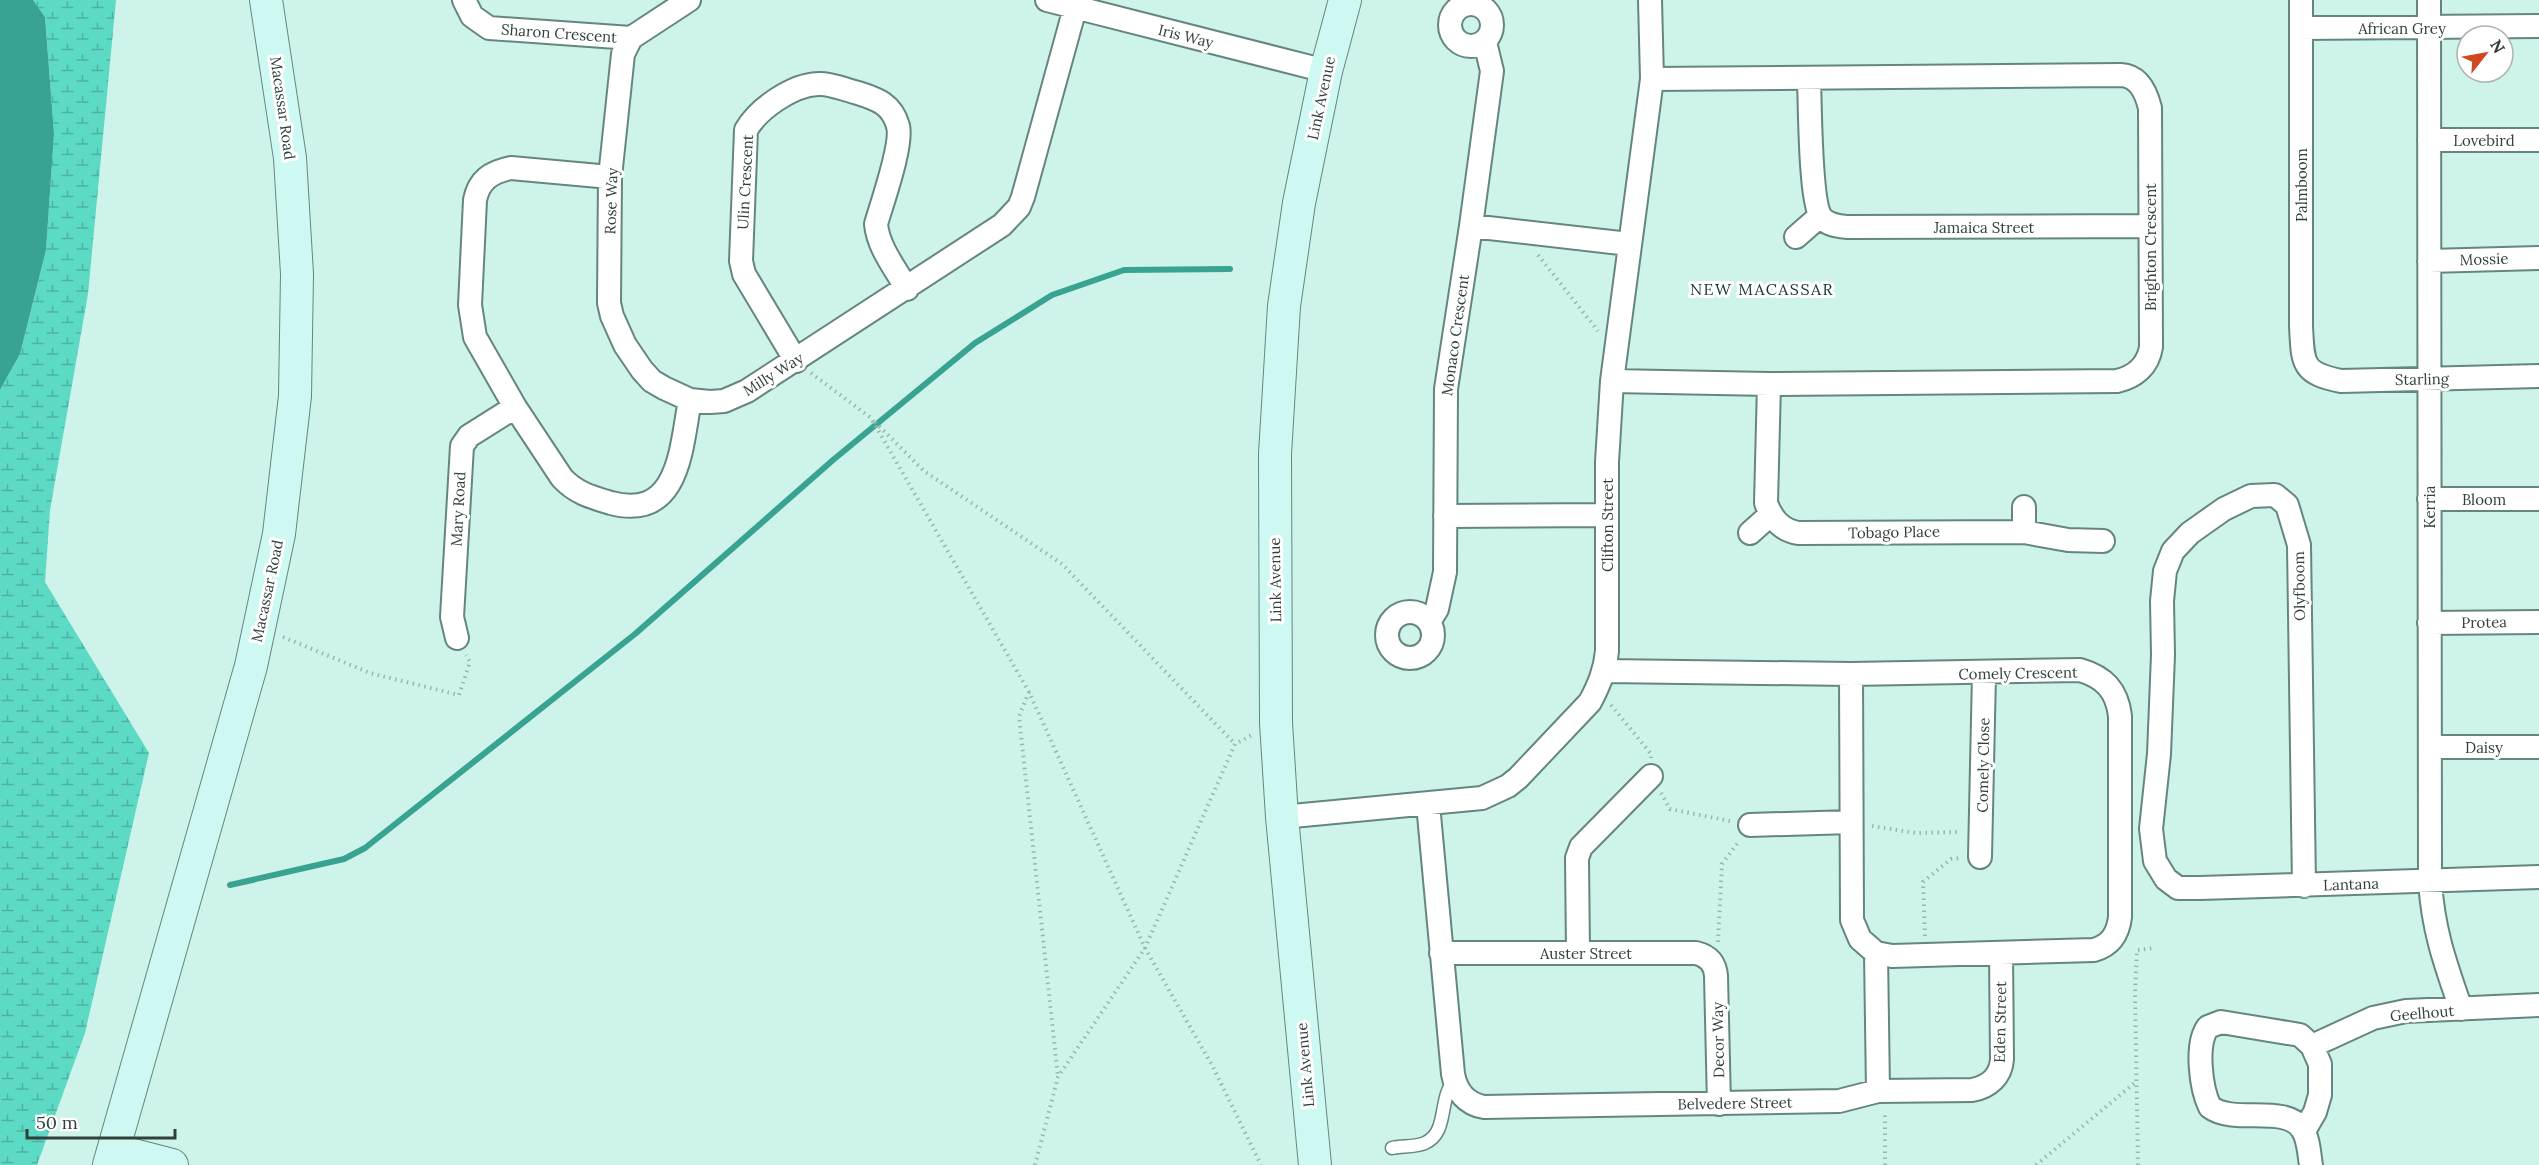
<svg xmlns="http://www.w3.org/2000/svg" width="2539" height="1165" viewBox="0 0 2539 1165" font-family="Lora,serif">
<defs>
<pattern id="wetland-marsh" width="20" height="14" patternUnits="userSpaceOnUse" patternTransform="scale(1.5)"><rect width="20" height="14" fill="#5ddac4"/><path d="M1 5h8M5 5V1M11 12h8M15 12V8" fill="none" stroke="#4db2a0"/></pattern>
</defs>
<rect width="100%" height="100%" fill="#cef3ea"/>
<path fill="url(#wetland-marsh)" d="M33 0H116L88 294 50 510 45 582 149 753 85 1033 37 1165H0V390L20 354 46 250 54 134 45 17Z"/>
<path fill="#39a391" d="M0 0H33L45 17 54 134 46 250 20 354 0 390Z"/>
<g fill="none" stroke-linecap="round" stroke-linejoin="round">
<path stroke="#39a391" stroke-width="6" d="M230 885 344 859 365 848 635 634 833 460 975 343 1052 295 1124 270 1230 269"/>
<defs>
<path id="lane" d="M1392 1148C1402 1146 1416 1147 1425 1143 1449 1132 1438 1099 1454 1081"/>
<path id="street" d="M464 0 472 16 489 28 631 38
M689 0 631 38 623 54 610 177 609 303 612 316 625 345 642 370 652 381 664 388 690 400 710 402 724 401 747 391 1002 225 1019 207 1023 197 1075 8
M1047 0 1326 71
M2301 0V326C2303 363 2301 373 2341 381L2539 376
M2429 0 2430 881C2433 930 2445 963 2461 1009
M1450 25a21 21 0 1 1 42 0a21 21 0 1 1-42 0Z
M2301 28 2539 26
M1809 79C1810 104 1810 201 1821 217 1827 225 1838 226 1847 227L2150 226
M2429 140H2539
M610 177 511 168C491 172 479 180 475 200L470 305 475 337 515 407 562 478C576 493 591 497 611 503 680 521 681 447 690 400
M1471 226 1629 244
M1796 237 1820 216
M2429 261 2539 258
M796 361 744 274 741 261 746 130C758 109 792 85 818 84 831 83 845 90 858 93 877 99 892 104 898 126 903 144 882 203 876 224 878 247 895 268 907 289
M1612 381 1769 384 2117 381C2135 377 2148 366 2151 347L2150 108C2146 92 2139 76 2121 75L1652 79
M1769 384 1766 503C1772 519 1781 530 1798 533L2024 532 2068 540 2103 541
M2429 499H2539
M2024 507V532
M1445 516 1607 515
M1750 533 1770 515
M1387 635a23 23 0 1 1 46 0a23 23 0 1 1-46 0Z
M1429 622 1437 609 1445 572 1446 389 1471 226 1492 71 1485 42
M2429 623 2539 622
M457 638 452 617 462 446 469 436 515 407
M1605 671 1851 674 2080 670C2104 677 2117 690 2120 716V917C2118 934 2111 945 2094 950L1892 956 1876 953
M2430 747H2539
M1428 804 1453 1074C1456 1091 1466 1104 1484 1107L1839 1101 1878 1091 1876 953 1860 939 1852 920 1851 674
M1282 817 1482 798 1508 786 1518 778 1590 702C1599 685 1605 671 1607 651V462L1612 381 1652 79 1650 0
M1750 825 1851 822
M1980 857 1984 674
M2304 886 2299 545 2287 505 2275 495 2251 496 2224 509 2190 533 2173 551 2165 571 2162 601 2163 655 2159 754 2151 829 2155 861 2166 879 2178 888H2200L2539 877
M1441 953H1696C1708 956 1715 963 1716 976L1719 1104
M1578 953 1577 858 1581 847 1651 776
M2312 1046 2373 1018 2406 1011 2539 1005
M1878 1091 1972 1090C1989 1087 2001 1076 2002 1059L2001 953
M2304 1131 2315 1112 2320 1095V1064L2312 1046 2300 1035 2221 1022 2208 1027C2195 1044 2201 1089 2210 1107 2234 1125 2286 1104 2302 1129 2309 1139 2309 1154 2311 1165"/>
<path id="secondary" d="M114 1150 172 1165
M109 1165 251 666 279 534 295 396 297 274 290 158 266 0
M1315 1165 1282 817 1276 723 1275 454 1284 306 1299 203 1326 71 1345 0"/>
</defs>
<use href="#lane" stroke="#65867f" stroke-width="15"/>
<use href="#street" stroke="#65867f" stroke-width="26"/>
<use href="#secondary" stroke="#65867f" stroke-width="34"/>
<path stroke="#99b6af" stroke-width="4" stroke-dasharray="1.5 4.5" stroke-linecap="butt" d="M1538 255 1598 331
M811 373 871 418 1029 692 1145 948 1213 1067 1261 1165
M875 422 924 471 1062 564 1235 744
M283 637 370 673 459 695 470 662 466 655
M1029 692 1019 716 1058 1077
M1611 705 1651 754V758
M1661 793 1670 809 1730 821
M1872 826 1916 833 1960 832
M1925 936 1923 882 1951 859 1962 858
M1718 942 1722 864 1739 841
M1035 1165 1058 1077 1145 948 1235 744 1252 735
M1885 1165V1112
M2036 1165 2137 1081
M2138 1165 2135 993 2137 950 2154 948"/>
<use href="#lane" stroke="#fff" stroke-width="12"/>
<use href="#street" stroke="#fff" stroke-width="22"/>
<use href="#secondary" stroke="#cef9f2" stroke-width="32"/>
</g>
<g text-anchor="middle" dominant-baseline="central" stroke-width="6" stroke-linejoin="round" paint-order="stroke">
<g font-size="15" fill="#31403d" stroke="#fff">
<text x="2402" y="28">African Grey</text>
<text transform="translate(559 33) rotate(4)">Sharon Crescent</text>
<text transform="translate(1186 36) rotate(14)">Iris Way</text>
<text transform="translate(1321 98) rotate(-78)">Link Avenue</text>
<text transform="translate(283 108) rotate(82)">Macassar Road</text>
<text x="2484" y="140">Lovebird</text>
<text transform="translate(745 182) rotate(-87)">Ulin Crescent</text>
<text transform="translate(2301 185) rotate(-90)">Palmboom</text>
<text transform="translate(611 201) rotate(-88)">Rose Way</text>
<text x="1984" y="227">Jamaica Street</text>
<text transform="translate(2150 247) rotate(-90)">Brighton Crescent</text>
<text transform="translate(2484 259) rotate(-2)">Mossie</text>
<text transform="translate(1455 335) rotate(-82)">Monaco Crescent</text>
<text transform="translate(773 374) rotate(-32)">Milly Way</text>
<text transform="translate(2422 379) rotate(-1)">Starling</text>
<text x="2484" y="499">Bloom</text>
<text transform="translate(2429 507) rotate(-90)">Kerria</text>
<text transform="translate(458 509) rotate(-87)">Mary Road</text>
<text transform="translate(1607 525) rotate(-90)">Clifton Street</text>
<text transform="translate(1894 532) rotate(-1)">Tobago Place</text>
<text transform="translate(1275 580) rotate(-91)">Link Avenue</text>
<text transform="translate(2299 586) rotate(-91)">Olyfboom</text>
<text transform="translate(267 591) rotate(-78)">Macassar Road</text>
<text transform="translate(2484 622) rotate(-1)">Protea</text>
<text transform="translate(2018 673) rotate(-1)">Comely Crescent</text>
<text x="2484" y="747">Daisy</text>
<text transform="translate(1983 765) rotate(-89)">Comely Close</text>
<text transform="translate(2351 884) rotate(-2)">Lantana</text>
<text x="1586" y="953">Auster Street</text>
<text transform="translate(2422 1013) rotate(-5)">Geelhout</text>
<text transform="translate(2000 1022) rotate(-89)">Eden Street</text>
<text transform="translate(1718 1040) rotate(-91)">Decor Way</text>
<text transform="translate(1305 1065) rotate(-95)">Link Avenue</text>
<text transform="translate(1735 1103) rotate(-1)">Belvedere Street</text>
</g>
<g font-size="16" letter-spacing="1.5" fill="#173731" stroke="#fff">
<text x="1762" y="289">NEW MACASSAR</text>
</g>
</g>
<g transform="translate(2485 54) rotate(59)"><circle r="28" fill="#ffffff" stroke="#adb3b1" stroke-width="1.5"/>
<path d="M0-4.5L10 22L0 15L-10 22Z" fill="#d14820"/>
<text y="-9" font-size="16" font-weight="bold" text-anchor="middle" fill="#31403d">N</text>
</g>
<path d="M27 1129v9h148v-9" fill="none" stroke="#31403d" stroke-width="3"/>
<text x="36" y="1129" font-size="18" fill="#31403d" stroke="#ffffff" stroke-width="4.5" paint-order="stroke">50 m</text>
</svg>
